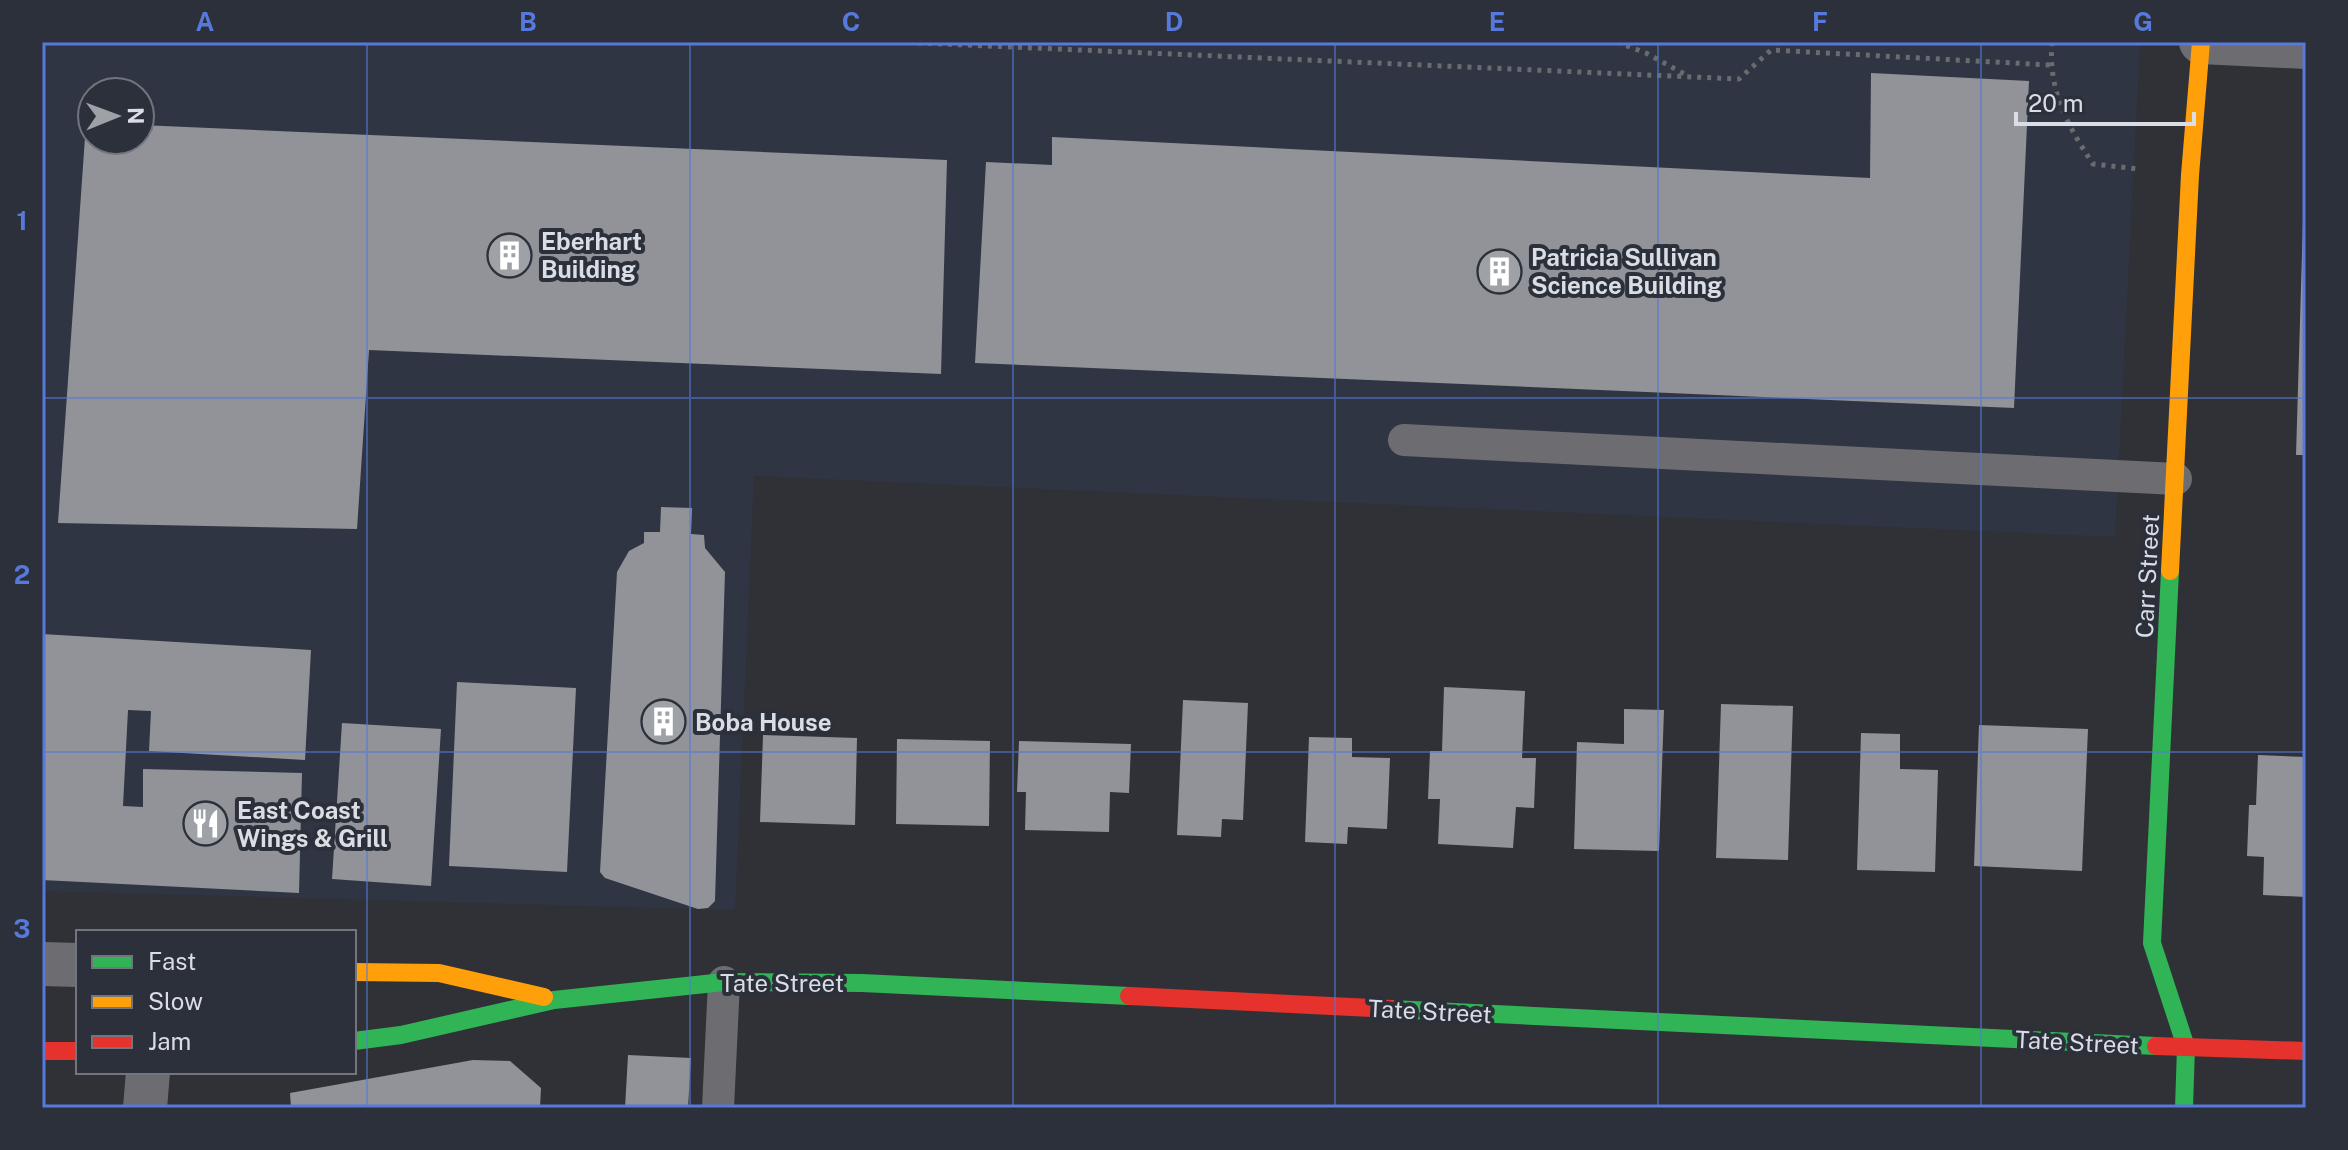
<svg xmlns="http://www.w3.org/2000/svg" width="2348" height="1150" viewBox="0 0 2348 1150" font-family="'Public Sans',sans-serif">
<rect width="100%" height="100%" fill="#303136"/>
<path fill="#303543" fill-rule="evenodd" d="M42 42H2140L2115 537 754 476 735 910 42 891ZM92 92H140V140H92Z"/>
<path fill="#919398" d="M1871 73 2029 81 2014 408 975 363 986 162 1052 165V137L1870 178Z
M86 123H92V140H140V125L947 160 941 374 369 350 357 529 58 523Z
M2303 220H2306V455H2296Z
M661 507 692 508 691 534 704 535 705 548 725 572 715 901 708 908 698 909 605 878 600 872 617 572 629 551 644 543V532H660Z
M42 634 311 650 305 760 149 751 151 711 128 710 123 806 143 807V769L302 773 299 893 42 880Z
M457 682 576 688 567 872 449 866Z
M1444 687 1525 691 1522 758H1536L1534 808 1516 807 1513 848 1438 844 1440 799H1428L1430 751H1442Z
M1183 700 1248 703 1243 820 1222 819 1221 837 1177 835Z
M1721 704 1793 706 1788 860 1716 858Z
M1624 709 1664 710 1659 851 1574 849 1577 742 1624 744Z
M342 723 441 729 431 886 332 879Z
M1979 725 2088 729 2082 871 1974 866Z
M1861 733 1900 734V769L1938 770 1935 872 1857 870Z
M763 735 857 738 855 825 760 822Z
M1309 737 1352 738V757L1390 758 1387 829 1348 827 1347 844 1305 842Z
M897 739 990 741 989 826 896 824Z
M1019 741 1131 744 1129 793 1110 792 1109 832 1025 830 1026 792H1017Z
M2258 755 2306 757V897L2263 895 2264 857 2247 856 2249 805H2256Z
M628 1055 691 1058 688 1108H625Z
M473 1060 510 1061 541 1088 540 1108H291L290 1093Z"/>
<g fill="none" stroke-linecap="round" stroke-linejoin="round">
<path stroke="#6a6b6f" stroke-width="5" stroke-dasharray="4 6" stroke-linecap="butt" d="M898 42 1739 79 1771 50 2050 65
M1617 42 1646 53 1688 76
M2052 42C2048 90 2067 125 2093 164L2139 169"/>
<path stroke="#6c6c71" stroke-width="32" d="M1404 440 2176 479
M718 1108 724 982"/>
<path stroke="#6c6c71" stroke-width="44" d="M2201 42 2306 47
M42 964 78 965
M145 1108 148 1072"/>
<path stroke="#30b455" stroke-width="18" d="M2170 571 2152 943 2186 1047 2184 1108
M1392 1009 2156 1046
M354 1041 401 1035 554 1000 724 982 862 983 1129 996"/>
<path stroke="#ff9f0a" stroke-width="18" d="M2170 571 2190 175 2201 42
M354 972 439 973 544 997"/>
<path stroke="#e5322d" stroke-width="18" d="M1129 996 1392 1009
M2156 1046 2306 1051
M42 1051H78"/>
</g>
<path fill="none" stroke="#5679db" stroke-width="2" stroke-opacity="0.55" d="M367 42V1108M690 42V1108M1013 42V1108M1335 42V1108M1658 42V1108M1981 42V1108M42 398H2306M42 752H2306"/>
<defs>
<symbol id="building-disc" viewBox="-11 -11 22 22"><circle r="9.5" fill="#9ea1a6" stroke="#2c303a"/><path d="M-4-6H4V6H1V3H-1V6H-4ZM-2.5-4.3h1.7v1.8h-1.7ZM.8-4.3h1.7v1.8H.8ZM-2.5-1h1.7V.8h-1.7ZM.8-1h1.7V.8H.8Z" fill="#fff"/></symbol>
<symbol id="restaurant-disc" viewBox="-11 -11 22 22"><circle r="9.5" fill="#9ea1a6" stroke="#2c303a"/><path d="M-5-6h1v4h1v-4h1v4h1v-4h1v5L-1.5 .5V6h-2V.5L-5-1ZM5-6V6H3V1.5H1.5Q1.5-4 5-6Z" fill="#fff"/></symbol>
</defs>
<g fill-rule="evenodd">
<use href="#building-disc" x="484" y="230" width="51" height="51"/>
<use href="#building-disc" x="1474" y="246" width="51" height="51"/>
<use href="#building-disc" x="638" y="696" width="51" height="51"/>
<use href="#restaurant-disc" x="180" y="798" width="51" height="51"/>
</g>
<g text-anchor="middle" dominant-baseline="central" stroke-width="8" stroke-linejoin="round" paint-order="stroke">
<g font-size="24" font-weight="bold" fill="#dadde3" stroke="#2c303a" text-anchor="start">
<text x="541" y="241">Eberhart<tspan x="541" dy="28">Building</tspan></text>
<text x="1531" y="257">Patricia Sullivan<tspan x="1531" dy="28">Science Building</tspan></text>
<text x="695" y="722">Boba House</text>
<text x="237" y="810">East Coast<tspan x="237" dy="28">Wings &amp; Grill</tspan></text>
</g>
<g font-size="24" fill="#dadde3" stroke="#2c303a">
<text transform="translate(2147 576) rotate(-87)">Carr Street</text>
<text x="782" y="983">Tate Street</text>
<text transform="translate(1430 1011) rotate(3)">Tate Street</text>
<text transform="translate(2077 1042) rotate(3)">Tate Street</text>
</g>
</g>
<rect width="2348" height="1150" fill="none" stroke="#2c303a" stroke-width="88"/>
<rect x="76" y="930" width="280" height="144" fill="#2c303a" stroke="#72757e" stroke-width="2"/>
<rect x="92" y="956" width="40" height="12" fill="#30b455" stroke="#72757e" stroke-width="2"/>
<text x="148" y="970" font-size="24" fill="#dadde3">Fast</text>
<rect x="92" y="996" width="40" height="12" fill="#ff9f0a" stroke="#72757e" stroke-width="2"/>
<text x="148" y="1010" font-size="24" fill="#dadde3">Slow</text>
<rect x="92" y="1036" width="40" height="12" fill="#e5322d" stroke="#72757e" stroke-width="2"/>
<text x="148" y="1050" font-size="24" fill="#dadde3">Jam</text>
<g transform="translate(116 116) rotate(89)"><circle r="38" fill="#2c303a" stroke="#72757e" stroke-width="2"/>
<path d="M0-6L14 30L0 20L-14 30Z" fill="#9ea1a6"/>
<text y="-12" font-size="22" font-weight="bold" text-anchor="middle" fill="#dadde3">N</text>
</g>
<path d="M2016 112v12h178v-12" fill="none" stroke="#dadde3" stroke-width="4"/>
<text x="2028" y="112" font-size="24" fill="#dadde3" stroke="#2c303a" stroke-width="6" paint-order="stroke">20 m</text>
<rect x="44" y="44" width="2260" height="1062" fill="none" stroke="#5679db" stroke-width="3"/>
<g font-size="26" text-anchor="middle" font-weight="bold" fill="#5679db">
<text x="205" y="31">A</text>
<text x="528" y="31">B</text>
<text x="851" y="31">C</text>
<text x="1174" y="31">D</text>
<text x="1497" y="31">E</text>
<text x="1820" y="31">F</text>
<text x="2143" y="31">G</text>
<text x="22" y="230">1</text>
<text x="22" y="584">2</text>
<text x="22" y="938">3</text>
</g>
</svg>
